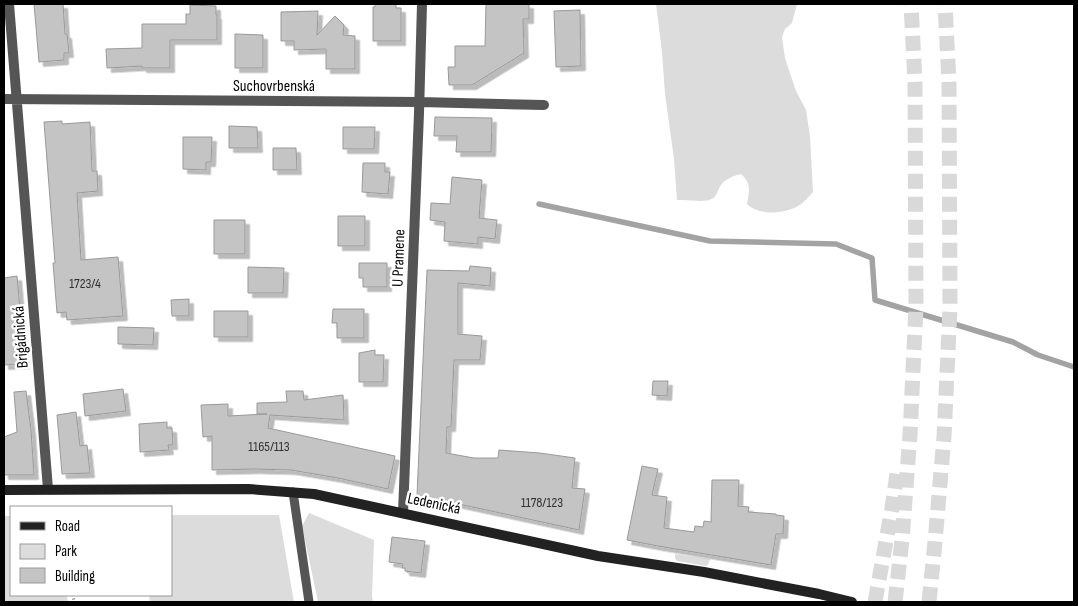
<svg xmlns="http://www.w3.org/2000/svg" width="1078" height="606" viewBox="0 0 1078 606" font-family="'Sofia Sans Condensed',sans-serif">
<defs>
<filter id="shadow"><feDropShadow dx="4.5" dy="4.5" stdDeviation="0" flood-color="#0004"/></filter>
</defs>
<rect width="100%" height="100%" fill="#fff"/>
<path fill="#dcdcdc" d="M656 4H797L792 23 785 29 782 37 785 58 796 91 806 110 810 136 813 192C808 197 804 203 798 206 784 214 759 216 747 204 749 191 752 184 741 174 735 175 724 180 721 185 717 191 717 198 709 200 702 202 686 200 677 200L674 159 665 94 662 52Z
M309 513 374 540 372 596 373 602H318L302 526Z
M171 515H279L294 602H150L149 595H171Z
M4 516H11V595H67L68 602H4Z
M675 554 710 559 708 565 706 566 677 561 675 558Z"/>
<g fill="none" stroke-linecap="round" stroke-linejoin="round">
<path stroke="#a3a3a3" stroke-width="5.5" d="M539 204 710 241 836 244 872 258 875 300 1013 342 1038 355 1074 367"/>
</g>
<path fill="#c4c4c4" stroke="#999" filter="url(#shadow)" d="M34 4H63L65 34H67L69 53H64V60L39 62Z
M375 4H396V8H401V41H373V7H375Z
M486 4H529V19H523L524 53 472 85H449L448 67H455V46H485Z
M190 5 216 6V15H217V40H170V68H142V66L107 68 106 49 142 48V24H186V14H190Z
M580 10 581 66 556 67 554 11Z
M318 11 317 35 335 16 344 25 343 35 355 36V69H326V49L294 50V41H281V12Z
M235 34 263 35V68H235Z
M435 117 492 118 491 152H456L457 136H434Z
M62 121V124L90 122 92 171H97L98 191 77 193 81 260 118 257 123 316 67 320 66 312 57 313 53 263H55L44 122Z
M229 126 257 127 258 148H229Z
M343 127H375L374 149H343Z
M183 137H212L211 162H206V170L183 169Z
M273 148H296L297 170H273Z
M363 163H385V172H390L388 194 362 192Z
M452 177 482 180 479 218 497 220 495 239 478 237V244L444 241 445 222 430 220 431 203 450 204Z
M338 216H365V246H338Z
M214 220H245V254H214Z
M359 263H387V287H363V278H359Z
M470 266 491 268 490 286 458 283V334L482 336 480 360H454L451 427H447L446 453 474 458H498L499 450 540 453 575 458 572 488 585 489 579 530 417 495 427 270 469 271Z
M248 267 284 268 283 293H248Z
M17 276 25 364 4 365V278Z
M189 299V316H172L171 300Z
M333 309H364V338H337V323H332Z
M214 311H248V337H214Z
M118 327 154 328 153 345 118 344Z
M375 350V355H384L383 382H359V353Z
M653 381H668L667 396 652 395Z
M123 389 126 411 85 416 83 394Z
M26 391 31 430 34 475H4V437L17 432 14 392Z
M286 391H303L304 400 343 395 344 420 270 415 268 428 395 456 388 489 338 478 291 470 255 469 212 470V436L203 437 201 405 228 404V416L267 414H257V403L287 402Z
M76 412 80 446 87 445 90 473 62 474 57 415Z
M167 422V428H172L173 445H168L169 450 140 452 139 424Z
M642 466 658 469 652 495 667 497 664 528 694 532 695 526 703 527 704 521 711 522 712 480H739L738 506 749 507 748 512 776 514V515L784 516 783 534H776L771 565 658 546 627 540Z
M392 537 425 541 421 573 405 571V568H402L403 564 389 562Z"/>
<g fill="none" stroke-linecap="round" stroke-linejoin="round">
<path stroke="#d9d9d9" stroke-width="15" stroke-dasharray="15 8" stroke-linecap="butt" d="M875 602 892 508 898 467
M895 602 902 540 910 435 916 307 915 83 911 4
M929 602 935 542 944 437 950 308 949 82 945 4"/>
<path stroke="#777" stroke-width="3" stroke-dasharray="1 2.5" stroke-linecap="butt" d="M73 595 74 602"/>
<path stroke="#555" stroke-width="9" d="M293 492 309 602"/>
<path stroke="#555" stroke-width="10" d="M9 4 48 489
M4 99 420 102 544 105
M403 513 419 113 422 4"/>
<path stroke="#222" stroke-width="10" d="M4 490 248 489 314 494 598 556 704 572 819 594 852 602"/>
</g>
<g text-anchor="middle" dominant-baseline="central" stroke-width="5" stroke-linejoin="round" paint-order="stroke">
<g font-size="14" fill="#313131">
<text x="85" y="283">1723/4</text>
<text x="269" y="446">1165/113</text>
<text x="542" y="502">1178/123</text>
</g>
<g font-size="16" fill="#000" stroke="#fff">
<text x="274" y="86">Suchovrbenská</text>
<text transform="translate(399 258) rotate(-88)">U Pramene</text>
<text transform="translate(21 337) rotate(-94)">Brigádnická</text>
<text transform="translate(434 504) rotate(12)">Ledenická</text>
</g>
</g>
<rect width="1078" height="606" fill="none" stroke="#000000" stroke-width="10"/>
<rect x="10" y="506" width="162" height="90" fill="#ffffff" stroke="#999999"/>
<rect x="20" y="522" width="25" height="8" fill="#222222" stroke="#999999"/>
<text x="55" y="531" font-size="15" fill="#000000">Road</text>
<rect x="20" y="544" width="25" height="15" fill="#dcdcdc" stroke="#999999"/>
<text x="55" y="556" font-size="15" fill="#000000">Park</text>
<rect x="20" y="568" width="25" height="15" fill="#c4c4c4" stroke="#999999"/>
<text x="55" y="581" font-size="15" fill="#000000">Building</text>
</svg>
